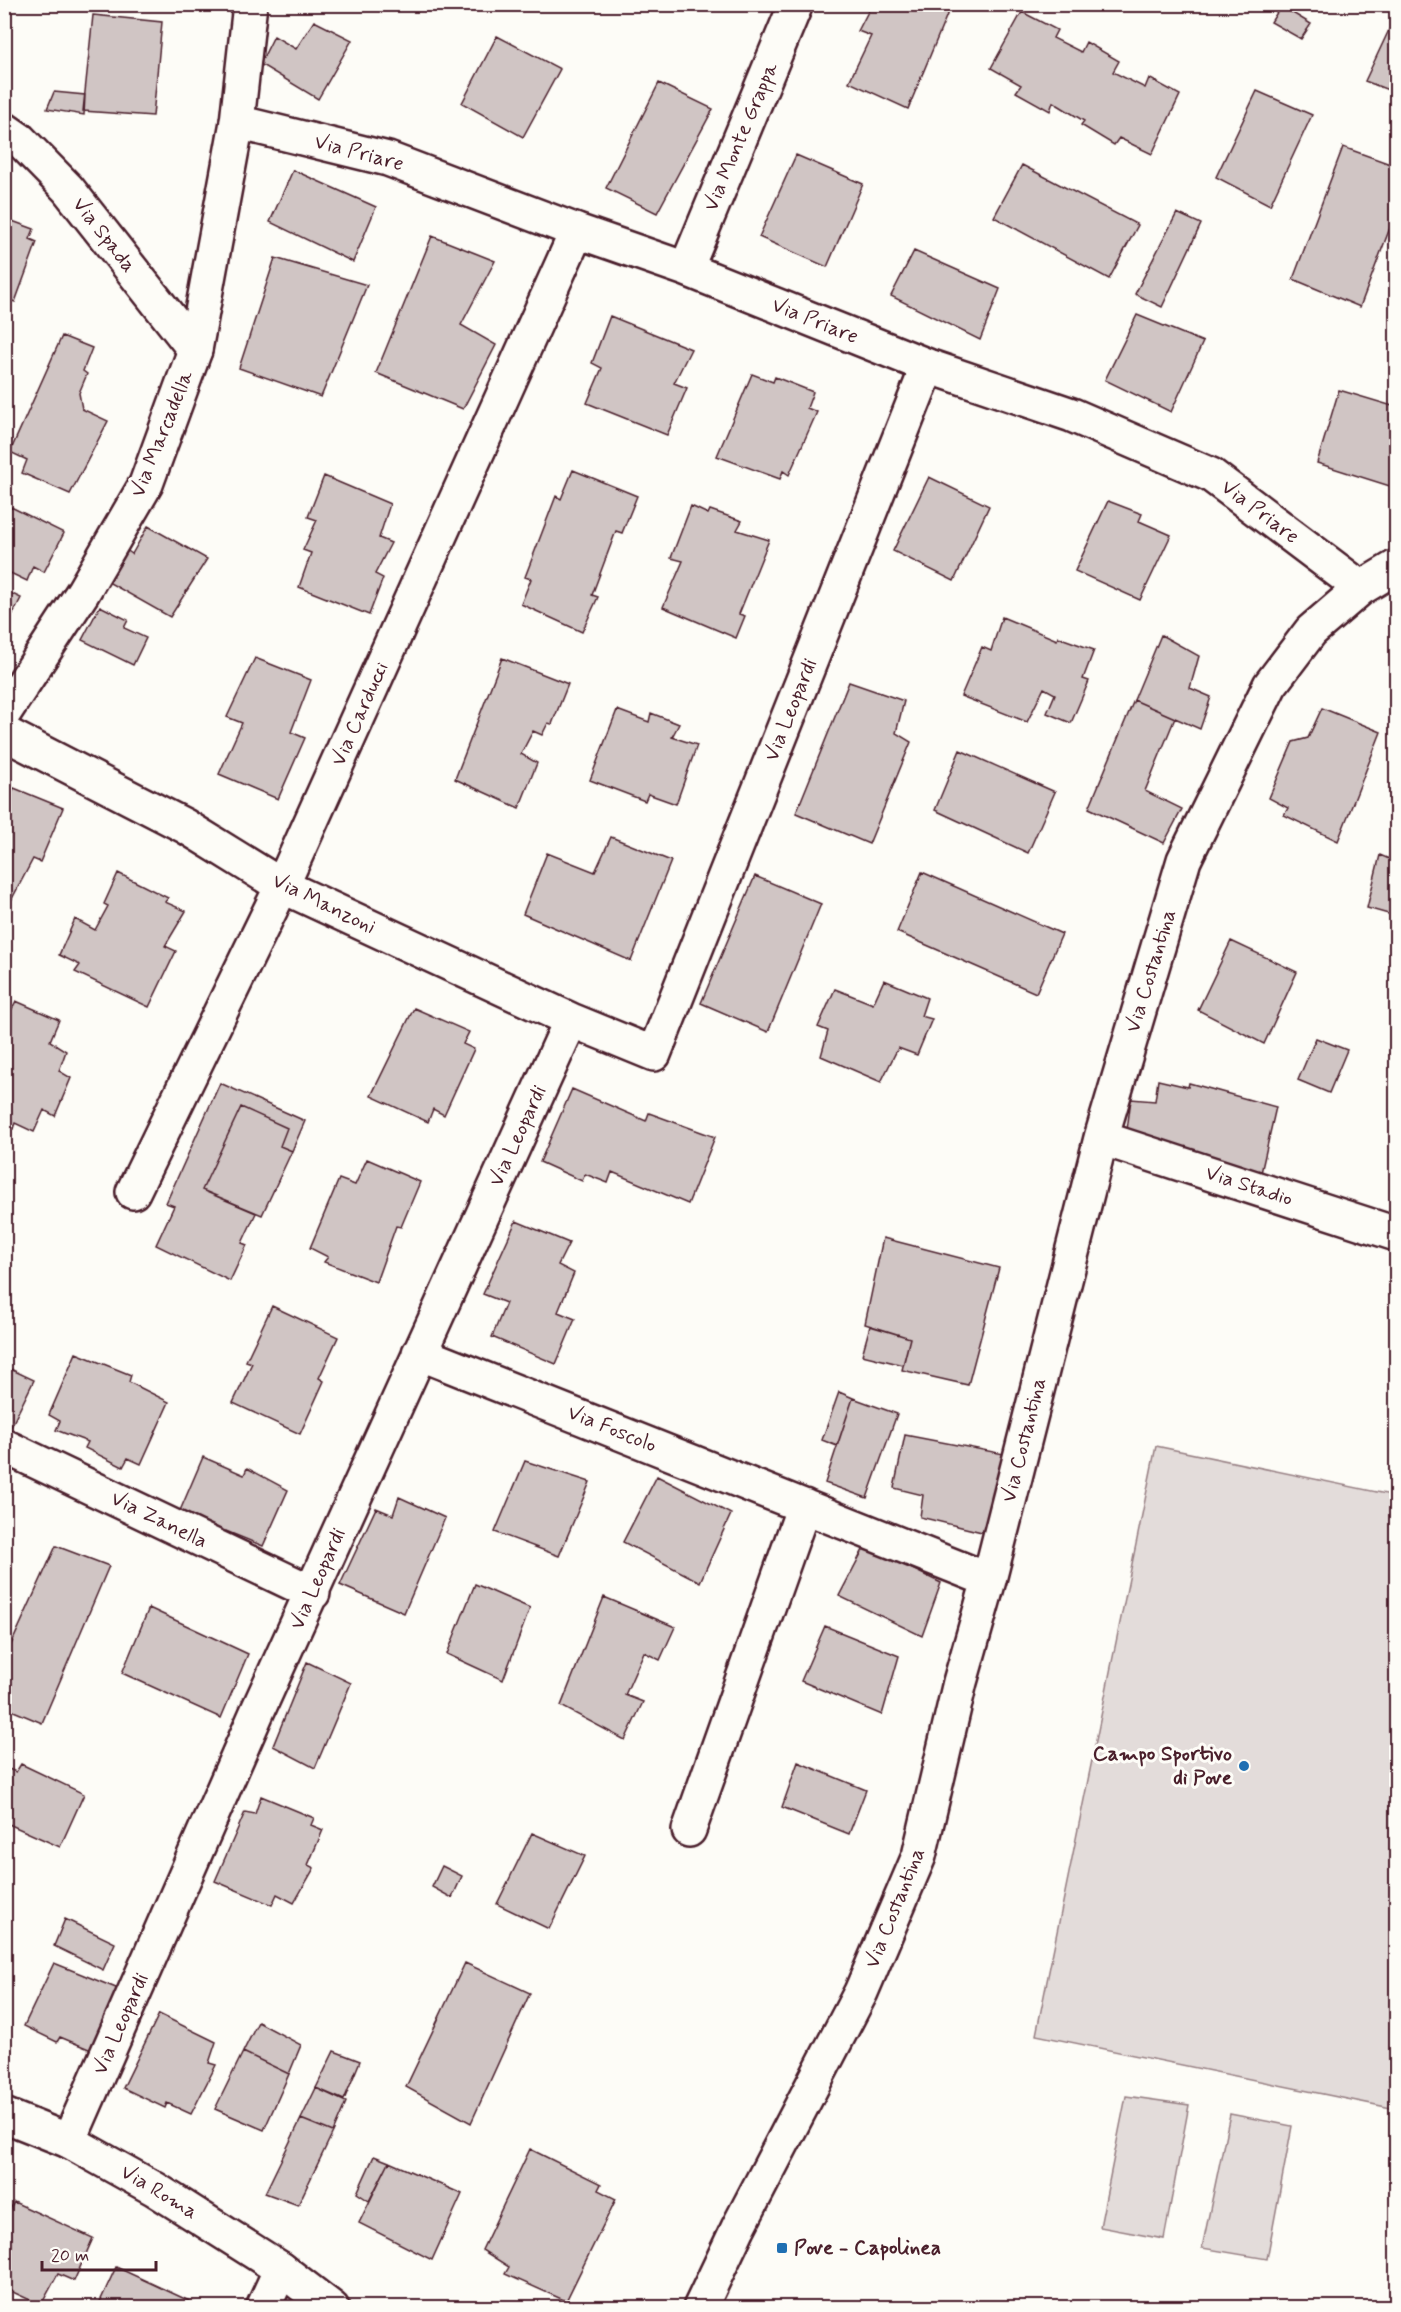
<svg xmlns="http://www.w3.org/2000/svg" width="1401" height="2312" viewBox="0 0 1401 2312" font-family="Mynerve,sans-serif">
<rect width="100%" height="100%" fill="#fdfcf7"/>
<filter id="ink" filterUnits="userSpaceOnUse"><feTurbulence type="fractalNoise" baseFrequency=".0167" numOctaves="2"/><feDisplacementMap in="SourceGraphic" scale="12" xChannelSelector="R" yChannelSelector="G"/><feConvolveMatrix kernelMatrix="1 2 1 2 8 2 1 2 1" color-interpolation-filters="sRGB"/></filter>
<g filter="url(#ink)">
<path fill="#e3dcda" stroke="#967e82" stroke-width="1.5" d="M1156 1446 1396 1496V2109L1036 2035Z
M1126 2096 1189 2105 1164 2239 1100 2227Z
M1230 2114 1292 2126 1267 2259 1202 2248Z"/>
<path fill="#d0c5c4" stroke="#4a1f2b" stroke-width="1.5" d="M872 4 951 5 908 109 849 82 871 36 858 31Z
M1281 6 1311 24 1301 39 1271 22Z
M1022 12 1057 30 1053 38 1081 52 1086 42 1119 61 1113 72 1145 88 1149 78 1180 95 1152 154 1119 138 1114 145 1081 125 1084 121 1053 102 1050 111 1016 92 1021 85 991 68Z
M93 15 162 22 153 116 83 111Z
M1396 15V93L1365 81Z
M314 21 352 40 318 99 260 64 274 36 296 49Z
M497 36 560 69 523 137 462 103Z
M659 83 713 109 657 213 606 188Z
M1257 91 1312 115 1270 205 1216 177Z
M54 92 85 95 84 115 47 109Z
M1343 147 1396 166V212L1360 307 1293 279Z
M796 155 863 184 827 267 759 237Z
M1022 165 1138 225 1109 279 994 217Z
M293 170 376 207 353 262 270 222Z
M1177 213 1201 224 1162 307 1135 294Z
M4 218 34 229 30 239 37 242 15 302 4 298Z
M432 236 495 261 461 325 496 345 463 409 376 373Z
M914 251 1000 289 980 340 891 296Z
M275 258 367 285 321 397 239 368Z
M1137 315 1203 342 1171 412 1105 380Z
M610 316 691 349 674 383 687 388 667 435 587 403 602 368 592 363Z
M62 336 92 348 83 371 87 374 79 393 82 409 108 421 70 494 22 473 27 460 10 452Z
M752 374 773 382 775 377 813 392 807 408 817 412 789 475 783 471 780 479 717 456Z
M1339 390 1396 407V488L1317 463Z
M573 470 637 496 622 533 616 531 592 595 598 597 582 632 521 604 531 579 525 577 556 496 561 499Z
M324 476 390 504 379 538 391 543 375 574 383 578 369 615 299 587 311 553 303 550 317 520 308 517Z
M929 477 989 506 954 581 893 551Z
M1108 501 1142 514 1139 521 1171 535 1140 600 1075 571Z
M691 506 708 514 710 510 742 521 737 530 769 540 739 614 745 616 736 638 663 607 683 561 671 558Z
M11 507 64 533 44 572 33 566 27 581 4 570V520Z
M148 526 207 559 170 617 108 582 125 549 132 554Z
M4 590 21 598 4 631Z
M100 606 128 620 124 628 146 638 133 665 82 640Z
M1002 617 1057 640 1058 637 1094 650 1083 679 1089 681 1071 723 1047 713 1055 694 1044 688 1027 722 961 696 982 647 991 651Z
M1161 635 1199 656 1190 688 1211 697 1200 729 1134 700Z
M255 658 311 680 291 732 305 738 278 799 219 774 242 723 227 717Z
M502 658 568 684 552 724 548 723 542 735 533 731 521 754 537 763 519 808 455 779Z
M849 682 904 701 896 733 911 742 869 844 796 813Z
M1134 700 1175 718 1145 791 1182 809 1164 843 1089 808Z
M1322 708 1381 732 1338 841 1284 815 1288 808 1269 798 1293 742 1308 738Z
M617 710 649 722 651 713 679 724 672 737 697 745 676 804 648 794 645 801 590 780Z
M960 750 1055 792 1028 853 935 810Z
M14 788 63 808 40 862 33 859 6 910 4 808Z
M1396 826V925L1389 924 1392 915 1367 908 1380 855 1389 859Z
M611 837 671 861 631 961 523 914 547 853 595 872Z
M922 872 1062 934 1036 993 897 932Z
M118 873 168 898 165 902 186 911 165 946 176 951 149 1007 75 972 80 965 59 955 75 919 95 930 108 906 104 904Z
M755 876 821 904 768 1032 701 1003Z
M1231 941 1297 972 1264 1044 1198 1010Z
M884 980 927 998 921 1016 932 1019 917 1055 898 1048 881 1082 821 1056 828 1031 818 1027 835 989 873 1004Z
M16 1001 59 1020 50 1041 66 1051 59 1071 71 1078 55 1116 44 1110 34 1132 15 1123 13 1129 4 1125V1024Z
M414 1008 469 1032 463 1044 474 1049 444 1115 433 1109 428 1122 371 1096Z
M1316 1038 1347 1050 1329 1093 1298 1080Z
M1158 1080 1188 1087 1189 1083 1276 1107 1261 1173 1127 1130 1131 1099 1155 1101Z
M220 1083 305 1121 292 1151 280 1146 287 1128 241 1107 202 1190 256 1213 242 1243 247 1245 230 1281 156 1245 174 1206 166 1203Z
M572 1089 646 1121 649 1113 715 1137 688 1204 612 1172 608 1183 585 1174 582 1181 540 1162Z
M241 1107 287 1128 280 1146 292 1151 262 1215 202 1190Z
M367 1159 420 1182 401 1227 396 1226 376 1282 324 1262 328 1257 310 1248 339 1179 355 1185Z
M516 1221 569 1243 558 1265 574 1273 558 1312 575 1319 556 1364 492 1337 506 1303 483 1294Z
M883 1238 999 1268 968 1385 902 1370 910 1338 865 1324Z
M272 1306 338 1337 319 1378 324 1381 300 1434 233 1403 252 1363 246 1361Z
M870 1326 910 1338 903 1365 862 1355Z
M76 1353 131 1375 129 1382 169 1402 141 1464 128 1458 123 1467 85 1448 88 1442 56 1430 60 1421 49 1415Z
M4 1366 34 1380 4 1441Z
M839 1392 853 1398 837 1446 822 1440Z
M853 1398 897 1414 867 1498 825 1483Z
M905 1435 1004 1454 986 1533 920 1517 923 1495 894 1488Z
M203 1457 244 1475 247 1468 288 1490 263 1546 226 1531 225 1534 179 1513Z
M525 1461 590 1482 559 1556 495 1532Z
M657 1476 731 1514 700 1582 623 1542Z
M399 1497 445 1518 404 1613 340 1585 376 1508 393 1515Z
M56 1546 109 1566 42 1723 4 1707V1660Z
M865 1546 941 1583 922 1636 839 1596Z
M475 1584 530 1608 503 1680 447 1654Z
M604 1597 675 1627 660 1660 644 1652 625 1695 643 1702 625 1740 561 1706Z
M149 1608 248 1654 221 1718 122 1673Z
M825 1626 899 1656 882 1715 801 1681Z
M307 1662 351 1683 315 1768 273 1746Z
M798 1762 866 1790 849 1834 782 1807Z
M21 1764 84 1794 60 1847 4 1822V1767L16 1772Z
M261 1796 314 1818 311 1825 323 1830 308 1865 314 1868 294 1903 277 1894 272 1905 215 1881 245 1812 255 1814Z
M532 1833 585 1856 549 1929 497 1904Z
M442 1866 462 1876 452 1898 432 1887Z
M65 1919 115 1943 103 1970 54 1946Z
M54 1963 121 1990 96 2052 60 2037 57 2042 24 2026Z
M465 1963 530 1993 471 2123 406 2087Z
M159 2014 216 2042 209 2063 216 2065 191 2114 167 2103 165 2108 123 2088Z
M258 2022 301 2045 289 2074 243 2052Z
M334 2051 360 2061 344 2100 316 2088Z
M243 2052 289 2074 264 2130 215 2109Z
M316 2088 346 2102 333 2132 301 2119Z
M301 2119 333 2132 298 2205 265 2193Z
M530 2149 601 2184 598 2190 616 2199 566 2301 505 2274 509 2267 482 2250Z
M374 2156 389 2162 369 2201 357 2193Z
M389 2162 462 2194 432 2260 359 2223Z
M14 2202 93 2238 74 2281 58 2274 41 2305 4 2288V2221Z
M116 2267 198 2305 197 2308H97Z"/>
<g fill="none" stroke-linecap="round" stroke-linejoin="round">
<defs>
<path id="minor" d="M237 122 388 159 577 231 686 269 928 366 1072 415 1211 475 1361 588
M4 129 20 140 68 189 195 350
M686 269 796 4
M4 733 185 826 282 886 571 1020 654 1054 928 366
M1101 1138 1396 1234
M133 1192 282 886 577 231
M419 1353 989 1580
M4 1446 313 1593
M689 1830 804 1506
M69 2141 258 1710 571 1020
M263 2308 281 2269
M700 2308 738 2228 861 1992 919 1856 960 1682 989 1580 1101 1138 1184 860 1270 685 1311 631 1361 588 1396 567"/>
<path id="major" d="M4 713 83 592 146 484 195 350 237 122 250 4
M4 2115 69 2141 155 2189 281 2269 332 2308"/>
</defs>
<use href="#minor" stroke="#4a1f2b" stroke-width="38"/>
<use href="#major" stroke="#4a1f2b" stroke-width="38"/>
<use href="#minor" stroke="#fdfcf7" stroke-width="33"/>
<use href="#major" stroke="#fdfcf7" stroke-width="33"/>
</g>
</g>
<g fill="#1f6fb2" stroke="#fdfcf7" stroke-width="2">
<circle cx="1244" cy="1766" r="6"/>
<rect x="776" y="2242" width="12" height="12" rx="3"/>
</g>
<g text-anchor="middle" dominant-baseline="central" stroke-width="6" stroke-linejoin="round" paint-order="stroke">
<g font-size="21" fill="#4a1f2b" stroke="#fdfcf7">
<text transform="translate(741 137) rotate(-67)">Via Monte Grappa</text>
<text transform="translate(359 153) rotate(15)">Via Priare</text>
<text transform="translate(104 235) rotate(52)">Via Spada</text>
<text transform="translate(815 321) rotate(22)">Via Priare</text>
<text transform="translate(162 434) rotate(-68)">Via Marcadella</text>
<text transform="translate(1260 512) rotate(37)">Via Priare</text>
<text transform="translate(791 710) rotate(-68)">Via Leopardi</text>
<text transform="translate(360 714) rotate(-66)">Via Carducci</text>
<text transform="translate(324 904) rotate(26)">Via Manzoni</text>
<text transform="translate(1151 971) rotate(-73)">Via Costantina</text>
<text transform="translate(518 1136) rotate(-65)">Via Leopardi</text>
<text transform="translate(1249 1186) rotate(18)">Via Stadio</text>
<text transform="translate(612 1429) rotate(22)">Via Foscolo</text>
<text transform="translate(1024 1440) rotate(-76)">Via Costantina</text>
<text transform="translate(159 1520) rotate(26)">Via Zanella</text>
<text transform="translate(318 1579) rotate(-66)">Via Leopardi</text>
<text transform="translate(895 1908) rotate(-68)">Via Costantina</text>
<text transform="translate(121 2024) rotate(-66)">Via Leopardi</text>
<text transform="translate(159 2192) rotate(31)">Via Roma</text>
</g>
<g font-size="21" font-weight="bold" fill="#4a1f2b" stroke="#fdfcf7" text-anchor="end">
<text x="1232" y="1754">Campo Sportivo<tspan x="1232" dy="24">di Pove</tspan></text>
<text x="794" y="2248" text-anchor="start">Pove - Capolinea</text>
</g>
</g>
<rect width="1401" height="2312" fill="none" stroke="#fdfcf7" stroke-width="24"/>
<rect x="12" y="12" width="1377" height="2288" fill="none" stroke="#4a1f2b" stroke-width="2" filter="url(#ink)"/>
<path d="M42 2261v9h114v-9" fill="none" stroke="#4a1f2b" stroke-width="3"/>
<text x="51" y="2261" font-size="18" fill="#4a1f2b" stroke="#fdfcf7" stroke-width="4.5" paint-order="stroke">20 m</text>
</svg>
